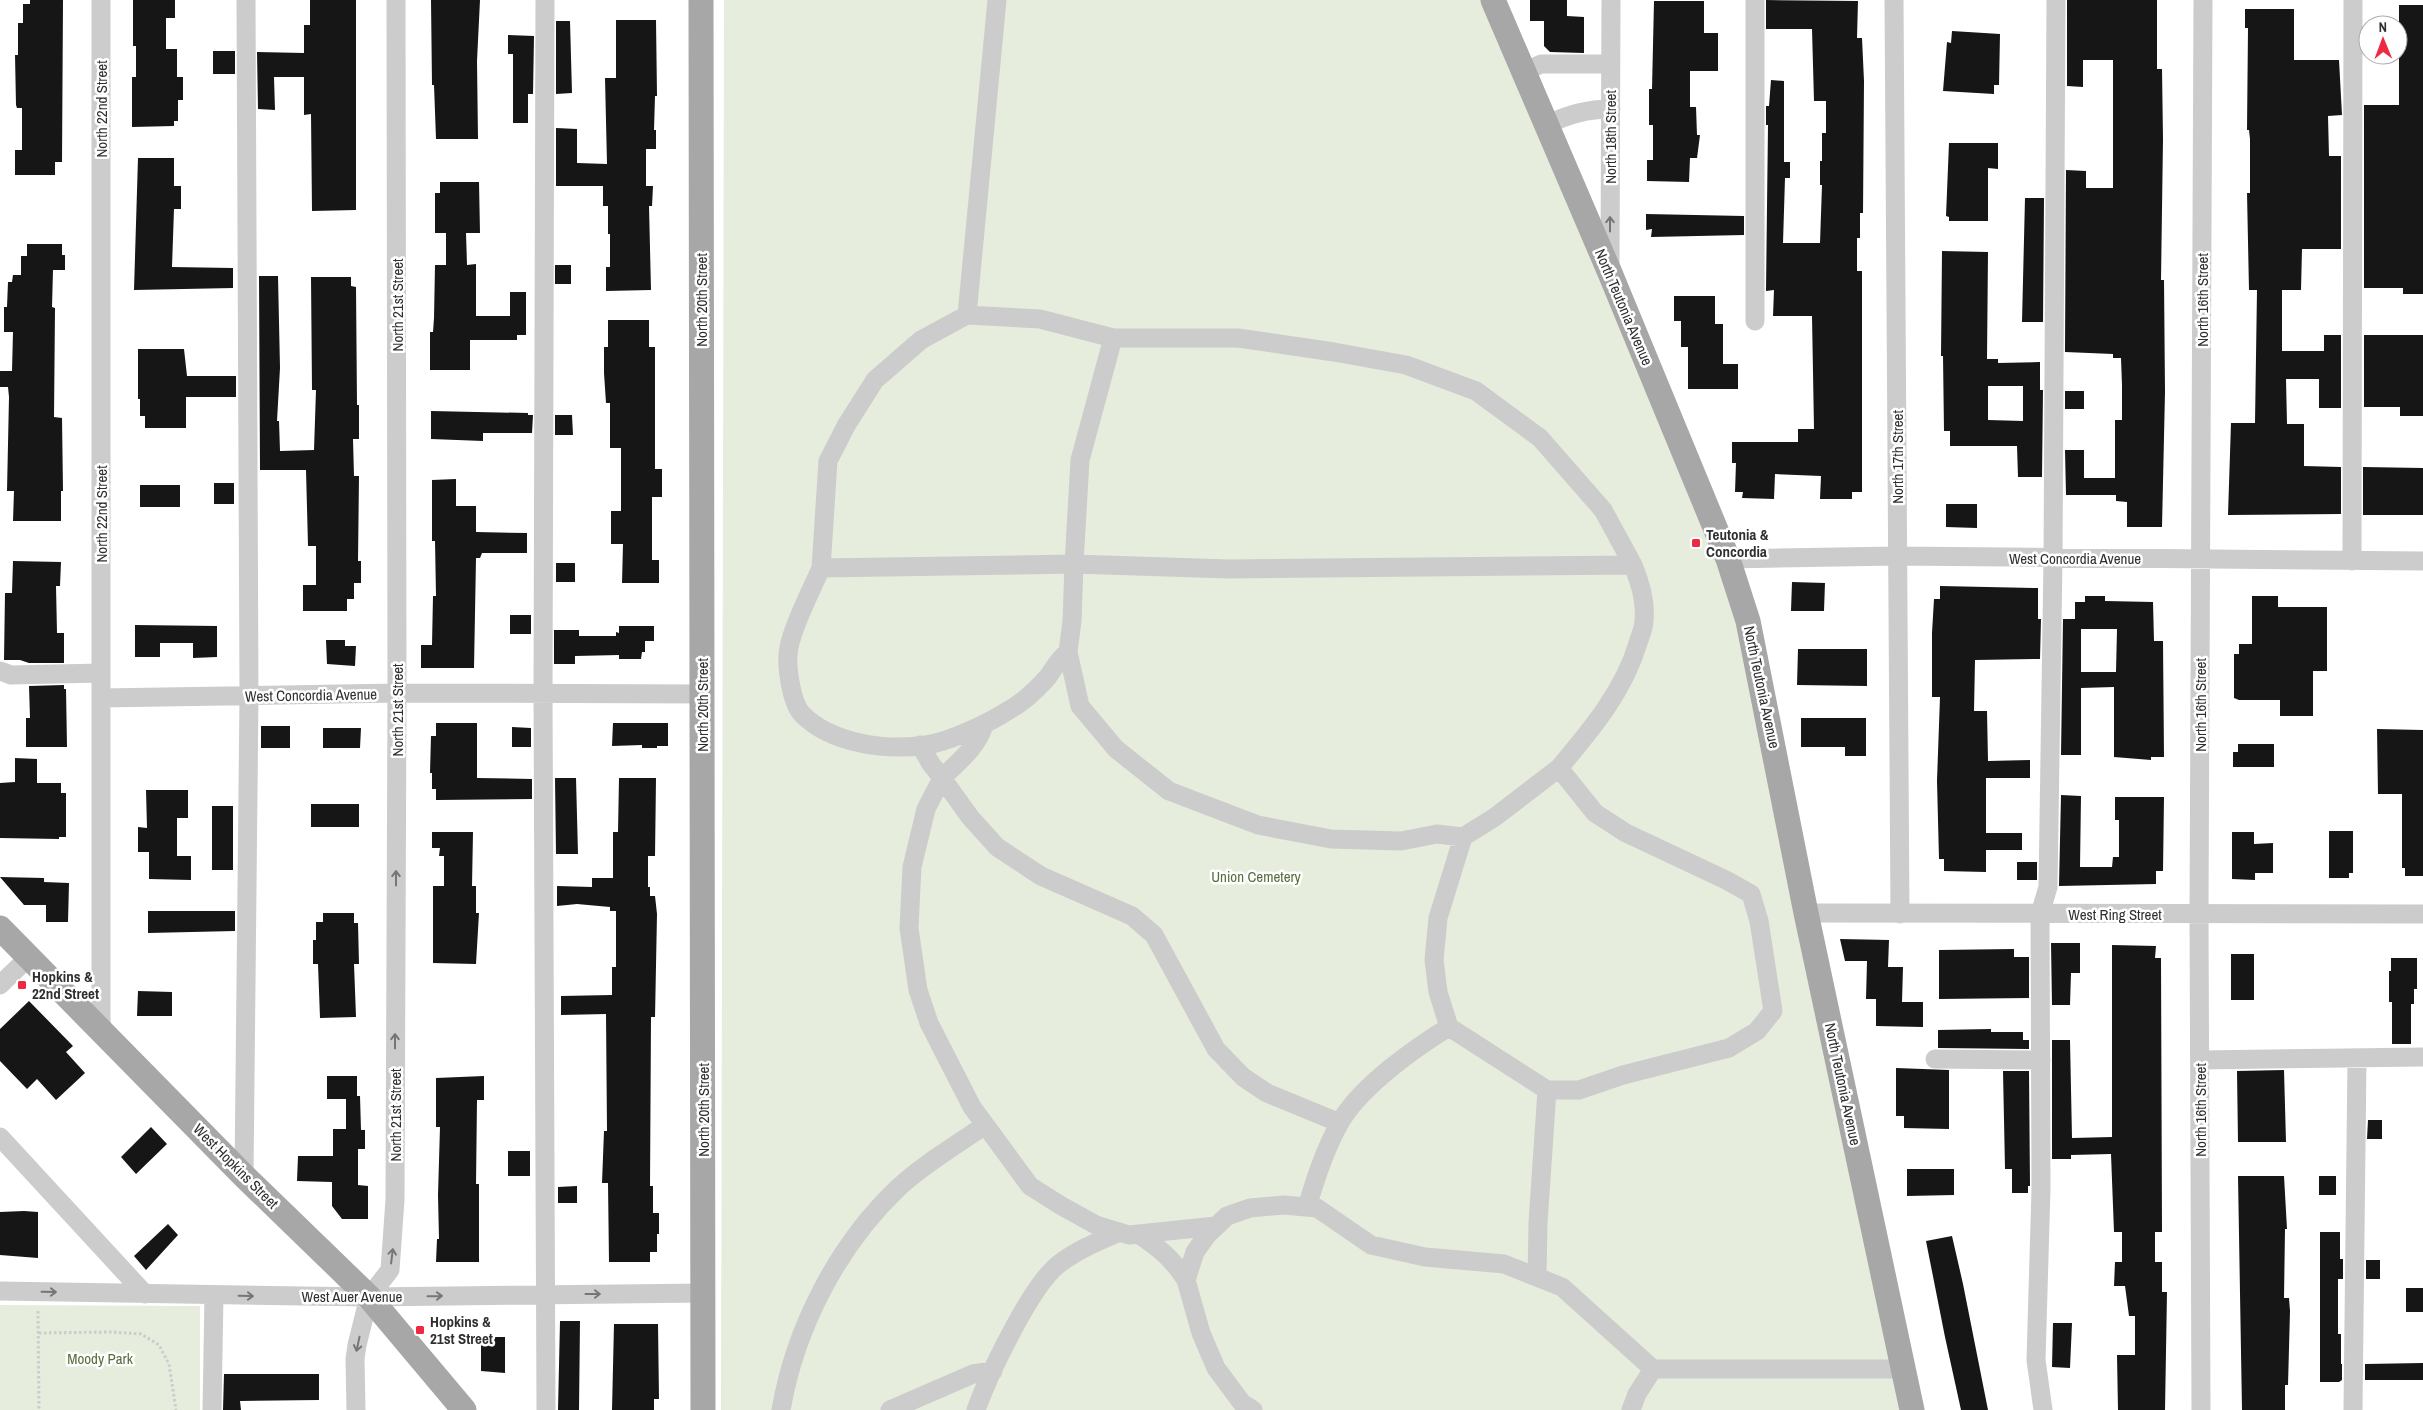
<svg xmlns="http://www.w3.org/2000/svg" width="2423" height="1410" viewBox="0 0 2423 1410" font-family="'Archivo Narrow',sans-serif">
<rect width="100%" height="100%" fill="#fff"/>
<path fill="#e6eddc" d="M724 0H1493L1728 559 1912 1410H721Z
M0 1305 200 1306V1410H0Z"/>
<path fill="#161616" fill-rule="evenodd" d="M30 0H63L62 162H55V175H15V150H22V108H17L16 105 15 55H18V23H23V4H30Z
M133 0H175V18H166V49H177V77H183V100H178V121H174V126L132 127V77H136V46H133Z
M310 0H356V210L312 211 311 114 304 115V77H274L275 110 258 109 257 52 304 53V25H310Z
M431 0H480L477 61 478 139H436L434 85H432Z
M1530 0H1567V16L1584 17V53L1550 52 1544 46V21H1530Z
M1766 0 1858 1 1857 38H1862L1864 81 1863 213H1860V238H1857V271H1862V492H1852V499H1820L1821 476 1775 474 1774 499 1742 498 1743 492H1735L1736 463H1732V442H1798V429H1814L1812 316H1773L1774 290 1766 291 1768 125H1766V106H1769L1771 80 1784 81V162H1790V178H1785L1783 243H1820L1822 185H1820V161H1822V133H1826V101H1814L1812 29H1766Z
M2067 0H2157V69H2162L2163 139 2161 280H2164L2165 392 2162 527H2127V502L2116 501V495H2066L2065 450H2084V478H2115V420H2122V385L2121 358H2113V354L2065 352 2066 170 2086 171V188H2113V60H2083V87L2067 86Z
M1654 1H1704V33H1718V71H1690V107H1696L1697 135H1700L1697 158H1690L1689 182 1647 181V160H1653V125H1649V89H1652Z
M2399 5H2423V294H2403V288H2364V105H2399Z
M2245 9H2294V60H2339L2342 115 2328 116 2329 156H2341V249H2302L2301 290H2282V351H2324V335H2341V408H2319V379H2286L2287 424H2304V466L2341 467V514L2228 515 2231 423H2255L2257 290H2249L2247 193H2250V139L2249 130H2247L2248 28H2245Z
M616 20H656L657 96H655L654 130H656V149H646V186H653L652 206H649L651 290 606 291V267H610V234H608V206H603V186H556V128L577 129V163L607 164 605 78H616Z
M556 21H570L572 93 556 94Z
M1952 31 2000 34 1999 85H1994V94L1943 91 1947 42 1951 43Z
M508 35 534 36 533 94H528V123H513V54H508Z
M213 51H235V74H213Z
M1949 143H1998V169L1988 168V221H1949V217L1946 216Z
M138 158H174V186H181V209H174L172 267 233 268V288L134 290Z
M440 182H479L480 233H466L467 265 476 264V316H510V292H526V335H517V340H470V370H430V332H433L434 318 435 265H446V233H435V193H440Z
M2025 198H2044L2043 322H2022Z
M1646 214 1744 216V235L1651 237 1652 229 1646 230Z
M27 244H62V255H65V270H53L52 307 55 308 54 417 62 418 63 491H61V521H13L14 491H7L9 397 8 387H0V371H12L13 332H4V307H7L8 282H12L13 275H21V256H27Z
M1942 251 1988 252 1987 359H1998V363L2040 362V390H2043L2042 477H2018L2017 446H1950V431H1944L1943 356H1941ZM1988 386H2023V421L1988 420Z
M555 265H571V284H555Z
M259 276H278L280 368 277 421H279L280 451 314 450 316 390H312L311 277H351V286L356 287 357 405H359V439H353L354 476H359L358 561H361V583H354V599H347V611H303V585H316V546H308L306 470H260Z
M1674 296H1715V324H1723V364H1738V389H1688V347H1681V321H1674Z
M608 320H649V347H655V469H662V497H652V560H659V583H622L623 544H611V511H621V448H610V403H606L604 373V347H608Z
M2364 335H2423V416H2400V407H2364Z
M138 349H184L187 376H236V397H186V428H145V416H140V399H138Z
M2065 391H2084V409H2065Z
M431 411 528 413V415H533L532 433H483V441L431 439Z
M555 415H572L573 435H555Z
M2363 467 2423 468V515H2363Z
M456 479V506H476V532L527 533V553H482L480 558H476L474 668H421V645H432L433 596H436L435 541H432V480Z
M214 483H234V504H214Z
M140 485H180V507H140Z
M1946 504H1977V528L1946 527Z
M13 561 61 562 60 586H56L57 633H64V663H29L20 660H4L5 593H12Z
M556 563H575V582H556Z
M1792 582 1825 583 1824 611H1791Z
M1940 586 2038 588V619H2041L2040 659 1975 660 1974 711H1987L1988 761 2030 760V778H1986V833H2022V850H1986V872L1944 871V859H1939L1937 781 1940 697H1932V633L1934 599H1940Z
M2085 596H2105V601L2153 602 2154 641H2163L2164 757H2151V760L2114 757V687L2081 688V755H2061L2063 619H2075V602H2085ZM2081 629H2117L2116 672H2081Z
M2252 596H2278V607H2327V671H2313V716H2280V700H2239L2234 698V654H2239V644H2252Z
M510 615H531V634H510Z
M135 625 217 626V657L193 658V643H160V657H135Z
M619 626H654V641H645V652H642L641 659H619V655L575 656V664H554V630H579V636H616V632L619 633Z
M326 640H345V646H356L355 666 327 664Z
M1798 649H1867V686L1797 685Z
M64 685V689H66L67 747H26V718H30L29 686Z
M1801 718H1866V756H1845V747H1801Z
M436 723H477V778L532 779V799L436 800V789H432V773H430L431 736H436Z
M613 723H668V746H657V748H642V745L612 746Z
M261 726H290V748H261Z
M512 727 531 728V747H512Z
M323 728H361L360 748H323Z
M2377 729 2423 730V876H2405V868H2402V794H2378Z
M2238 744H2274V767H2233V752H2238Z
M15 758 37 759V783H61V793H66V837H59V839L0 838V783L15 782Z
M555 778H576L578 854H556Z
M619 778H656L655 856H648V887H650V896H655L657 914 655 1017H651L650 1186H653V1213H659V1234H657V1252H650V1262H609L608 1183H602L604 1131H607L606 1014 561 1015V996L612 995V967H616V911H610V907L577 904 557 906V886L592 887V878H613V832H618Z
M146 790H188V818H177V856H191V880L149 879V852H138V827L147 828Z
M2061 795 2081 796 2080 867H2112L2113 857H2119V820H2115V797H2164L2163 871H2156V884L2059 886Z
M311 804H359V827H311Z
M212 806H233V870H212Z
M2329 831H2353V873H2349V878H2329Z
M432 832H473L472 886H476V913H479L476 964 433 963V886H444V856H439L440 848H432Z
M2232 832H2254V844L2273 843V873H2255V880L2232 879Z
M2017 862H2037V880H2017Z
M0 877 44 878V882L69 883 68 922H46V905H24Z
M148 911H235V931L148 933Z
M323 913H354V923H358L359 964H354L356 1017 320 1018 318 964H313V940H316V922H323Z
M1840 939 1889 940 1888 967H1903L1902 1002H1923V1027L1876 1026V999H1866L1867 961H1845Z
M2051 943H2080V973H2071L2070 1005H2052Z
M2112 945 2156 946 2155 958H2161L2162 1232H2155V1262H2162V1292H2167L2165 1410H2118L2117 1355H2135V1316H2129L2125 1286H2114L2115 1262H2122V1232H2114L2111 1154 2071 1155V1159H2052V1040H2070L2072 1138 2112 1137Z
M2014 949V957H2029V998L1939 999V950Z
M2231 954H2254V1000H2231Z
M2391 958H2417V989H2414V1004H2411V1044H2392V1002H2389V971H2391Z
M138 991 172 992V1016H137Z
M29 1001 73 1046 66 1052 85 1073 56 1100 37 1079 27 1089 0 1061V1029Z
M1991 1029V1032H2023V1040H2029V1049L1938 1048V1030Z
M1896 1068 1949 1070V1129L1904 1128V1116H1896Z
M2284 1070 2286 1142H2238L2237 1071Z
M2003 1071H2029L2030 1186H2028V1193H2012V1169H2005Z
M327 1076H357V1096H360L361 1130H365V1149H358V1185L368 1186V1219H342L332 1206V1182L297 1181 298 1156H333V1129H346V1099H327Z
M484 1076V1100H477L476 1184H479V1262H436L437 1239H439L438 1195 440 1127H436V1078Z
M2368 1120H2382V1139H2367Z
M151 1127 167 1144 136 1174 121 1157Z
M508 1151H530V1176H508Z
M1907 1169H1954V1195L1907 1196Z
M2238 1176H2284L2287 1229H2285L2284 1298H2289L2290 1311 2288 1385H2285V1410H2242Z
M2319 1176H2336V1195H2319Z
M577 1186V1203H558V1187Z
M24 1211 38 1212V1258L0 1255V1212Z
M168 1224 178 1235 146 1270 134 1256Z
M2320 1232H2340V1259H2343V1279H2338V1334H2341V1364H2342V1380L2339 1382H2320Z
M1952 1236 1963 1284 1988 1410H1961L1945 1337 1926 1241Z
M2366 1260H2380V1279H2366Z
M2406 1288H2423V1312H2406Z
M560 1321H580L579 1410H558Z
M2053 1323H2072L2070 1368 2052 1367Z
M614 1324H658L659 1399H654V1410H612Z
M481 1337H505V1373L481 1371Z
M2423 1363V1380H2365V1364Z
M224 1374H319V1400L240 1401 241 1410H223Z"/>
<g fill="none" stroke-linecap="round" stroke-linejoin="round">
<path stroke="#ccc" stroke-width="3" stroke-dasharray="2.5 2.5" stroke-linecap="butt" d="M38 1311 39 1410
M39 1333 111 1332 141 1334 159 1345 169 1364 176 1410"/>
<path stroke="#ccc" stroke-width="19" d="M545 0 543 693 546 1410
M1755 0V321
M1894 0 1900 914
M1524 72 1541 64H1611
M1547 125C1568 114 1587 109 1611 109
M1610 266 1611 0
M967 315 997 0
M1113 338 1040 319 967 315 921 340 875 380 847 424 828 461 821 568 1074 564 1080 460 1113 338H1238L1334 352 1406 365 1476 391 1540 438 1603 510 1633 565
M1728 559 1897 556 2423 561
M2352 561 2353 0
M821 568C812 589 788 635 788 656 787 670 792 704 802 714 831 744 887 751 926 745 949 742 989 723 1009 710 1022 703 1037 689 1047 678 1054 669 1058 659 1068 652
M0 671 11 675 101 673
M101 698 397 693 702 694
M984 724C979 746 958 762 942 778L970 817 997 847 1041 876 1132 916 1154 935 1216 1049 1243 1077 1267 1093 1340 1123
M920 745 931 764 942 778 926 809 912 867 909 928 918 990 929 1023 972 1107 1030 1186 1060 1205 1096 1225 1129 1235 1216 1226
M1463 837 1437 834 1401 841 1331 839 1258 825 1169 791 1116 749 1080 706 1068 652 1072 621 1074 564 1229 569 1633 565C1640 583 1646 601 1644 621 1644 628 1640 636 1638 643 1624 691 1591 730 1559 768
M1806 913 2423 914
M0 985 29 957
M1449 1027 1438 992 1434 960 1438 918 1463 837 1495 817 1559 768 1595 813 1626 833 1726 880 1751 894 1759 921 1773 1011 1757 1031 1729 1048 1623 1075 1579 1090H1547
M101 1028V0
M1935 1059 2041 1060
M2200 1060 2423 1057
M0 1137 145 1294
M244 1176 249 695 246 0
M1307 1207C1316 1177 1326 1146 1342 1119 1364 1084 1415 1048 1449 1027L1547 1090 1538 1223 1537 1277
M1138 1234C1158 1247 1173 1259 1186 1280
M0 1291 369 1297 704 1293
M212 1410 214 1295
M356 1410 355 1359 357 1345 369 1297 390 1270 395 1200 397 693 396 0
M781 1410C795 1328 838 1245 898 1188 922 1165 958 1144 985 1125
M890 1410 973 1374 993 1371
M976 1410C988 1376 1031 1285 1059 1264 1077 1250 1099 1241 1120 1232
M1253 1410 1242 1403 1216 1368 1201 1333 1186 1280 1195 1252 1207 1235 1227 1216 1250 1208 1284 1205 1317 1208 1371 1245 1425 1257 1504 1264 1562 1287 1653 1369H1902
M1631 1410 1637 1394 1653 1369
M2043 1410 2036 1360 2041 1189 2040 914 2048 887 2053 558 2056 0
M2201 1410 2199 914 2203 0
M2353 1410 2357 1058"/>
<path stroke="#a7a7a7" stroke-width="25" d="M701 0 703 1410
M1493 0 1610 273 1728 559 1748 621 1806 913 1912 1410
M0 928 244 1176 369 1297 464 1410"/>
</g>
<defs><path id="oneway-shaft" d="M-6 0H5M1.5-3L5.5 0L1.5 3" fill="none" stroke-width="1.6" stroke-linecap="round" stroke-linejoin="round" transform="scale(1.25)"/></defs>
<g stroke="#767676">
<use href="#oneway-shaft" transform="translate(1610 224) rotate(-90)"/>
<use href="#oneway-shaft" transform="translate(396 878) rotate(-90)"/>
<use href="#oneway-shaft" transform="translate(395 1041) rotate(-90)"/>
<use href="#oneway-shaft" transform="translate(392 1256) rotate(-83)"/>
<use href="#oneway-shaft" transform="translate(49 1292) rotate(1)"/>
<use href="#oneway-shaft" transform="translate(593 1294)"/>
<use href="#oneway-shaft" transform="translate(246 1296) rotate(1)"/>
<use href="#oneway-shaft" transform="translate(435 1296) rotate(-1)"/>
<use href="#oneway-shaft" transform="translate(358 1344) rotate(102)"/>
</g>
<g fill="#ed2a42" stroke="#fff" stroke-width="2">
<rect x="1691" y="538" width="10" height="10" rx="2.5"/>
<rect x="17" y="980" width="10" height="10" rx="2.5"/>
<rect x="415" y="1325" width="10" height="10" rx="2.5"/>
</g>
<g text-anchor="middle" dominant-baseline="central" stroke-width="5" stroke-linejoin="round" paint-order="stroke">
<g font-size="15" fill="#2f2f2f" stroke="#fff">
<text transform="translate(101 109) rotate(-90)">North 22nd Street</text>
<text transform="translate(1610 137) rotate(-90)">North 18th Street</text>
<text transform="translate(701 300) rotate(-90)">North 20th Street</text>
<text transform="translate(2202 300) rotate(-90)">North 16th Street</text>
<text transform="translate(397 305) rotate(-90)">North 21st Street</text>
<text transform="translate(1624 307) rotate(67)">North Teutonia Avenue</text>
<text transform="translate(1897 457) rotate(-90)">North 17th Street</text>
<text transform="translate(101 514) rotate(-90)">North 22nd Street</text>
<text x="2075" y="558">West Concordia Avenue</text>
<text transform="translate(1762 687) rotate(78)">North Teutonia Avenue</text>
<text transform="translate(311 695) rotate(-1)">West Concordia Avenue</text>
<text transform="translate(702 705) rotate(-90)">North 20th Street</text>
<text transform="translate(2200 705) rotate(-90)">North 16th Street</text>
<text transform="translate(397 710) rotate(-90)">North 21st Street</text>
<text x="2115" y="914">West Ring Street</text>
<text transform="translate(1843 1084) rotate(78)">North Teutonia Avenue</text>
<text transform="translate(703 1110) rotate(-90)">North 20th Street</text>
<text transform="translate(2200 1110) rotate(-90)">North 16th Street</text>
<text transform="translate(395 1115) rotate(-90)">North 21st Street</text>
<text transform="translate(236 1166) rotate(45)">West Hopkins Street</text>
<text x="352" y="1296">West Auer Avenue</text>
</g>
<g font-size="15" font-weight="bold" fill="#2f2f2f" stroke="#fff" text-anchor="start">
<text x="1706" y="534">Teutonia &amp;<tspan x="1706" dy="17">Concordia</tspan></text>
<text x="32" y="976">Hopkins &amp;<tspan x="32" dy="17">22nd Street</tspan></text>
<text x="430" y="1321">Hopkins &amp;<tspan x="430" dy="17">21st Street</tspan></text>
</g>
<g font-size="15" fill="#556d3a" stroke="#fff">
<text x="1256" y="876">Union Cemetery</text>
<text x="100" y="1358">Moody Park</text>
</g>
</g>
<g transform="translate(2383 40) rotate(359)"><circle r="24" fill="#ffffff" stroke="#acacac"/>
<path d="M0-4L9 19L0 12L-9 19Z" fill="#ed2a42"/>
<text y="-8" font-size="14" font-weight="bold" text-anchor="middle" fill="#2f2f2f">N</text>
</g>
</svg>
